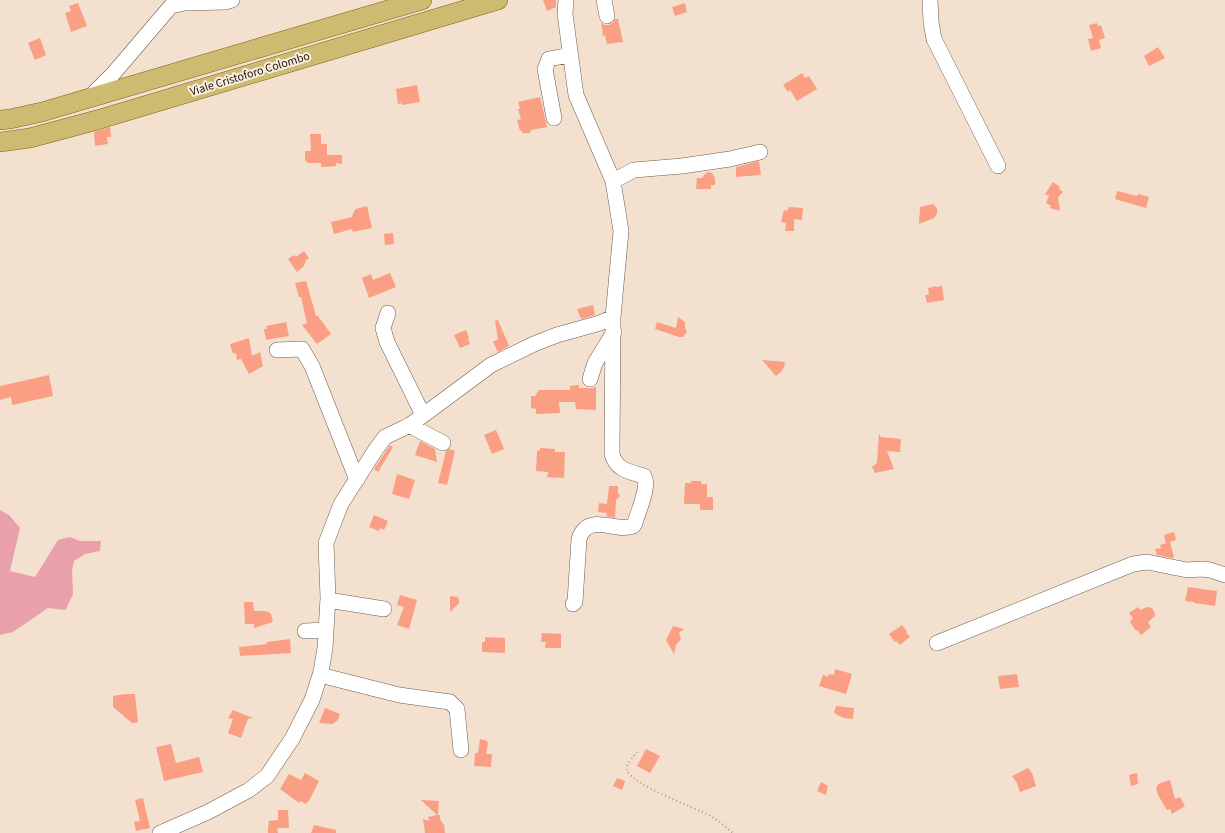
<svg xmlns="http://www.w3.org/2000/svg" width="1225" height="833" viewBox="0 0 1225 833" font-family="'Source Sans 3',sans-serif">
<rect width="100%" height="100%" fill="#f3e0cf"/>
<path fill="#eaa0ab" d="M0 510 9 515 20 528 10 571 35 577 58 540 70 537 80 541H101L100 551 85 554 74 561 72 571 73 594 66 609 65 610 48 608 13 632 0 635Z"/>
<path fill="#fa9f84" d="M543 0H556V7L547 11Z
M78 3 87 26 71 32 65 13 71 11 69 6Z
M685 3 687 12 675 16 672 7Z
M615 19H618L623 42 607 44 605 35 603 36 601 22 604 25H609L613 23Z
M1097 23 1098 26 1101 25 1105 38 1099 40 1101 48 1091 51 1088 39 1093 38 1089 25Z
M40 38 46 55 35 60 28 43Z
M1158 47 1165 58 1149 66 1144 56Z
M802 73 805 78 809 76 817 89 797 101 790 90 788 92 783 85Z
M417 85 420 102 402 105 401 103 398 104 396 89Z
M540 97 547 127 531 130 530 133H522V130L520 131 517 120 521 119 518 109H520L518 102Z
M110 127 111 137H107L108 144 95 146 94 132Z
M310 134H321V144H327V155H342V164L336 163V166L321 167V163H307V161H305V151H311Z
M759 161 761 175 736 177V167Z
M708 172 712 173 715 178V185H711V189H696L697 178H702L705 174Z
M1053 182 1060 187 1059 189 1063 192 1058 197 1060 211 1050 208 1051 206 1046 203 1049 196 1045 194Z
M1117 191 1137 196 1138 194 1149 197 1146 208 1115 199Z
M933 204 937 208V213L934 218 919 224 920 207Z
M367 206 372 228 353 232 352 229 334 234 331 222 352 217 354 211 356 209Z
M789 207 803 208 802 220 794 219V231H785L786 223 781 222 784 210 787 211Z
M393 233 394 244 385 245 384 234Z
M304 251 309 258 306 260 304 266 297 272 288 259 294 255 296 257Z
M390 273 396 287 369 298 362 278 371 274 373 280Z
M306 281 316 316H318L331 334 317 344 302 325 307 323 301 297H299L295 283Z
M936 286V287L942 286 944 300 927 303 925 295H929L928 288Z
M593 305 595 315 581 319 577 309Z
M678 317 685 322V328L687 332 683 337H679L655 329 657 322 676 328Z
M498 320 509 346 498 352 493 342 498 339 495 321Z
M286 322 289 336 266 340 264 329H267L266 326Z
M466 330 469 338 468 339 470 344 460 348 454 335Z
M249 338 252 356 260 352 263 366 249 374 241 359 237 360 236 353 233 354 230 344Z
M762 360 785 362 784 367 781 372 776 376Z
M49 375 53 396 12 405 11 397 0 400V386Z
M579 385V388H592L596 387V410L576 409 575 402H559L560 413 536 414V409L531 408V396H535L539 390H570V386Z
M496 430 504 449 492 454 484 435Z
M879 434 881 437 901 439 900 452 887 451 894 469 875 473 872 467 877 463Z
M420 441 435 449 437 462 415 455Z
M390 445 393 447 378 472 374 469Z
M540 448 555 449V452H565L564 478 547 477 548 472 536 471 537 451 540 450Z
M449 449 455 451 447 485 438 483 446 451Z
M397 474 415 480 409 499 392 494Z
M691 481H701V484H707V497H713V510H700V504H684L685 483H691Z
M609 486H618V493L620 496 616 500 615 518 606 516 607 513 598 512 599 503 607 504Z
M374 515 388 521 384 530 380 528 379 531 369 527Z
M1174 532 1176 540 1166 543 1164 535Z
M1170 542 1174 557 1172 558 1157 555 1155 549 1161 548 1160 545Z
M1188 587 1217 591 1215 606 1194 603V602L1185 601Z
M400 595 417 600 409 629 397 625 404 607 397 605Z
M450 596 458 597 459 601V603L450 612Z
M244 602H253L254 611H264L268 612 271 614 273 622 254 628V624H245Z
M1138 607 1140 610 1147 607 1152 608 1154 611 1155 616 1148 622 1151 627 1141 635 1137 630 1136 631 1130 622 1133 618 1129 613Z
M902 625 907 631 906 632 910 637 900 645 896 641 895 642 889 634Z
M673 626 684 629 679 633 681 639 676 645 674 654 666 640Z
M542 633 561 634V648H545L546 642H541Z
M485 637 505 638V653L482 652V642H485Z
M290 639 291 653 240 656 239 647 267 644V642Z
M835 669 852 674 846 694 819 686 823 675 828 677 829 674 834 675Z
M1017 674 1019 687 1000 689 998 676Z
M125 694H135L138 722 132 723 113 707V696Z
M836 706 854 708 853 719 844 718 837 715 834 712Z
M325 708 340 714 338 720 332 724 319 723Z
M233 710 253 718 248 719 241 738 228 733 233 719 228 718Z
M480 739 487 741 488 744 486 754H492L491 767 474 766 475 753H478Z
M171 744 176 763 199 757 203 772 164 781 156 747Z
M646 749 660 756 650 773 637 766Z
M1028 768 1032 773 1036 786 1020 792 1017 783 1012 776Z
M305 773 319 781 309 801H308L306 804 300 801 299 803 280 789 289 774 301 780Z
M1137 773 1138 784 1131 786 1129 775Z
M617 778 625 781 622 790 613 786Z
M1170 780 1175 799 1180 797 1185 806 1172 814 1170 809 1167 810 1158 795 1156 789 1158 784Z
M821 782 828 786 826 795 817 791Z
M143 798 150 828 136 831 134 822 140 821 135 800Z
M421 800 439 801 438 815H440V819L444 825 445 833H425L423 819 429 821 428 817 437 815Z
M278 810H288L289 828H277L278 833H268V829L269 821 278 820Z
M314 825 336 830V833H311Z"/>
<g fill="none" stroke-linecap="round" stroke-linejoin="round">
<defs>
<path id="minor" d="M566 0 565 14 576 95 613 181 621 231 613 317 612 454C616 470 630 472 644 476 650 487 638 511 635 523L633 526C618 532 596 517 584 530 582 532 580 536 579 539L575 602 573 604
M604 0 607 16
M930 0 931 22 934 39 998 166
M89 98 113 74 171 6 184 3 225 2 232 0
M554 118 545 69 549 59 570 55
M613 181 634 170 682 166 730 159 760 152
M388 313 383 328 387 342 423 415
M277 350 302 349 312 366 357 480
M590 379 595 363 614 332
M409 425 443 443
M328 600 384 609
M305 631 326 630
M937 643 1133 564 1147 562 1187 570 1202 569 1210 570 1225 575
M320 675 399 695 450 702 457 709 461 750
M160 833 208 812 249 790 267 776 292 739 312 700 321 672 325 648 328 598 326 543 341 504 376 449 385 437 410 425 491 365 534 344 557 335 600 323 613 317"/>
<path id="major" d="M0 120 10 119 42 112 422 0
M0 142 30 138 97 120 498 0"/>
</defs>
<use href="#minor" stroke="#6c5c4d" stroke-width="16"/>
<use href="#major" stroke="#786310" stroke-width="20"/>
<path stroke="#a99b8d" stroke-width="2" stroke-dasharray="1 3" stroke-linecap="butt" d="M637 752C634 756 625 765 627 770 631 785 696 808 711 816 719 821 726 827 733 833"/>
<use href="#minor" stroke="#fff" stroke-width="15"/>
<use href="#major" stroke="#cdbb71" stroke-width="19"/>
</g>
<g text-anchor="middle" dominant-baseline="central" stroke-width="4" stroke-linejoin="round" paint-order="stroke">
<g font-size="12" fill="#18120c" stroke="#feeee0">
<text transform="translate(250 74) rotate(-17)">Viale Cristoforo Colombo</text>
</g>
</g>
</svg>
